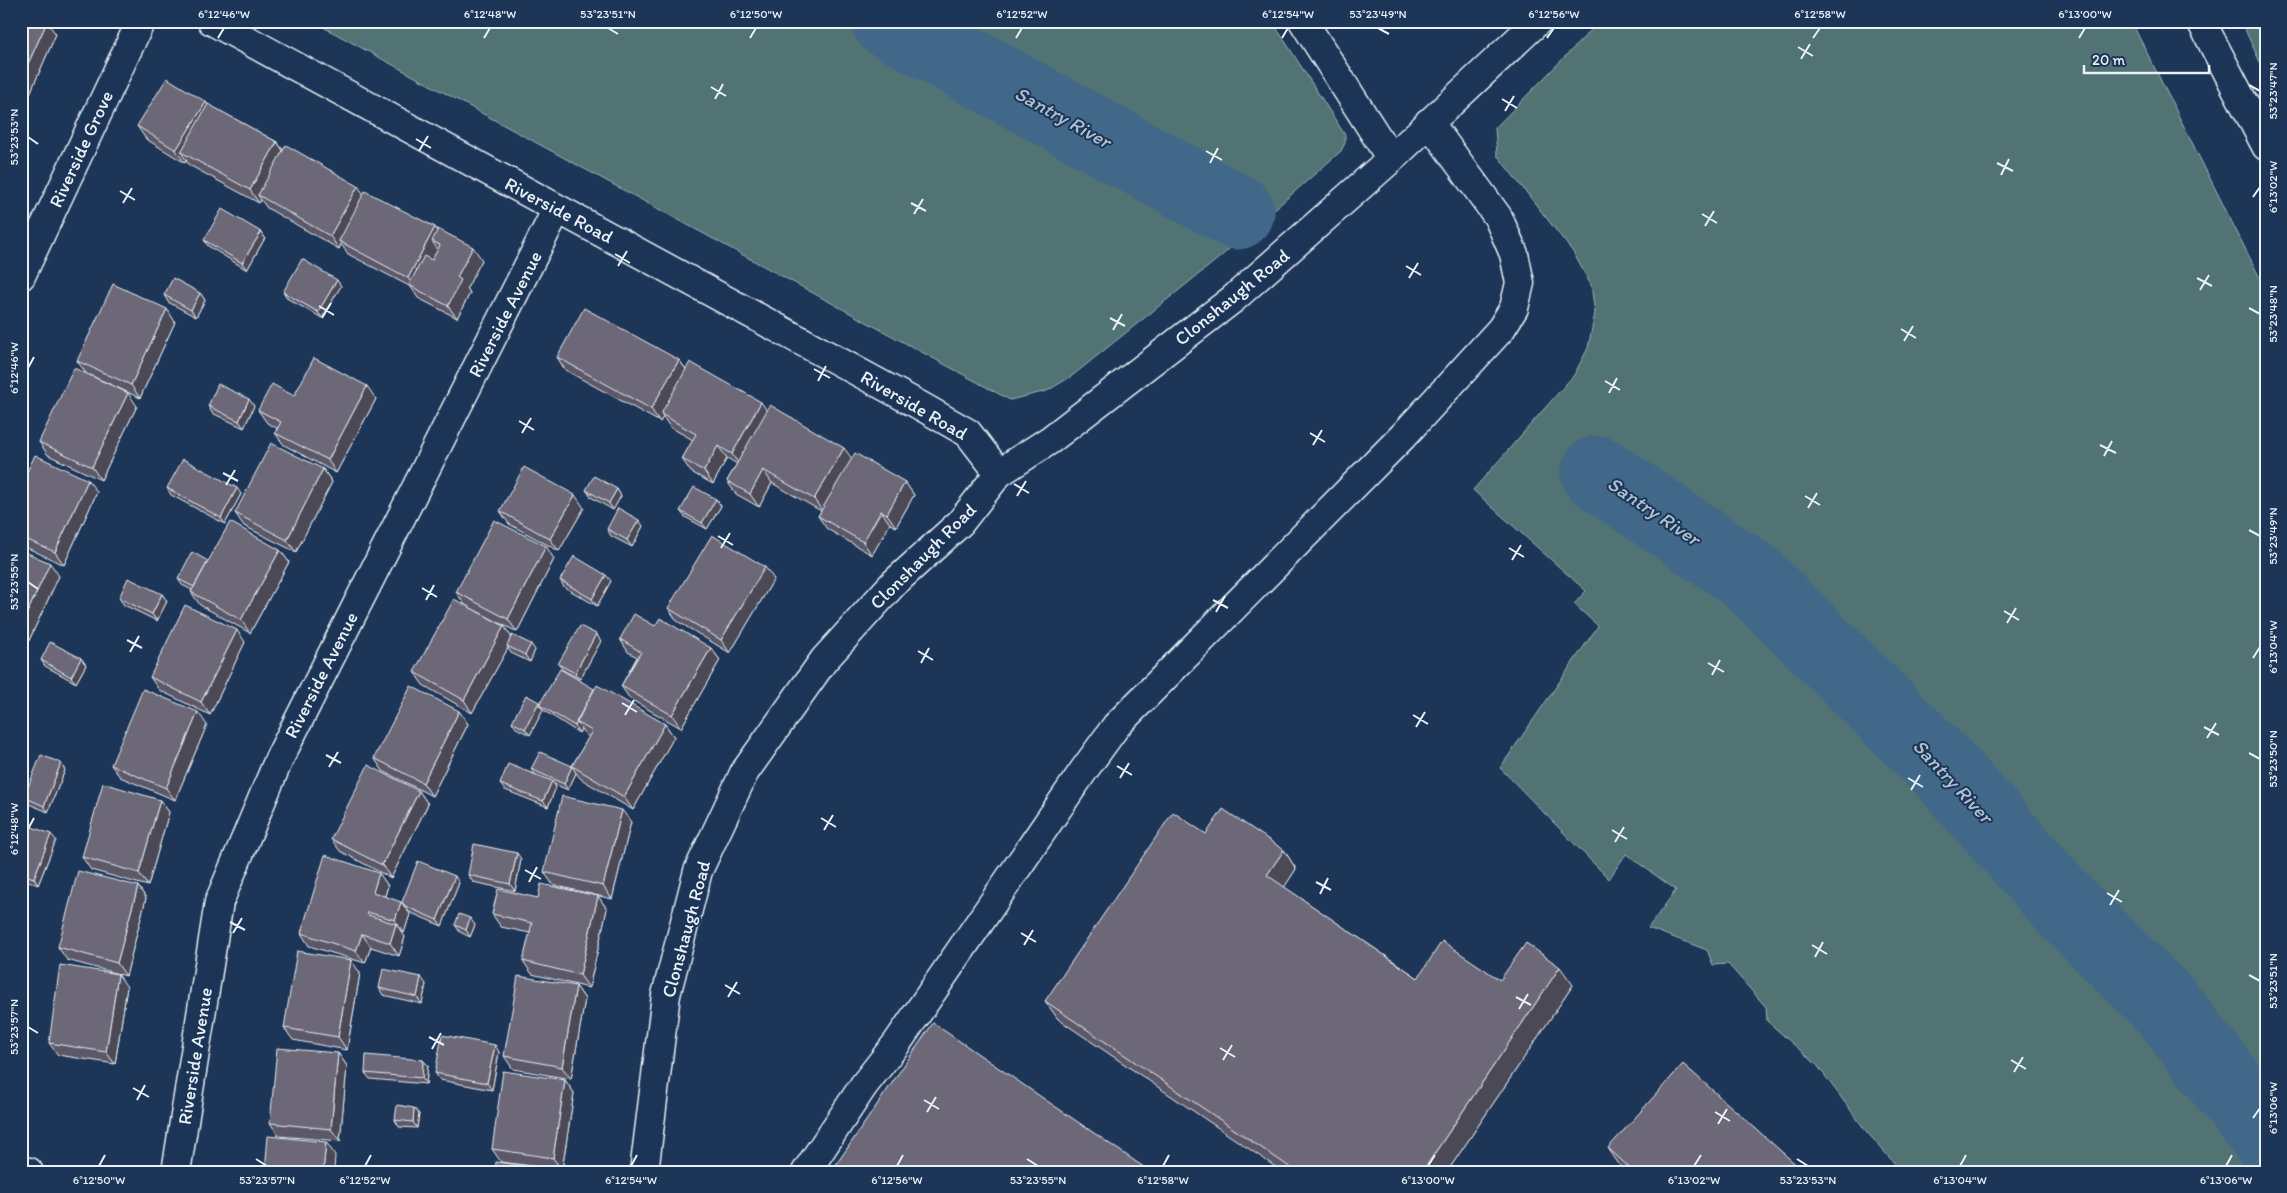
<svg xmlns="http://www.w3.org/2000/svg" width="2287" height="1193" viewBox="0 0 2287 1193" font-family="Itim,sans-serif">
<rect width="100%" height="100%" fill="#1d3557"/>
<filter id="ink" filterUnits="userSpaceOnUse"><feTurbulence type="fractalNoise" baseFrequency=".02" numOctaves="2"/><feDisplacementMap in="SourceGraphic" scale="10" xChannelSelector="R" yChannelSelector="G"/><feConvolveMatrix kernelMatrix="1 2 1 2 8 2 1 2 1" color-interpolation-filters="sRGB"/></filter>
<g filter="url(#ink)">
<path fill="#517373" stroke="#9cb2b6" d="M312 21H1272L1345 135V143L1341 151 1219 258 1072 376 1047 391 1010 400Z
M1600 21H2131L2266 290V1172H1902L1866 1131 1817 1065 1767 1021 1766 1007 1728 964 1713 965 1707 950 1648 928 1676 890 1626 854 1609 879 1500 768 1598 626 1574 604 1586 591 1473 490 1574 375 1588 348 1595 313 1591 285 1573 252 1497 155 1495 128Z
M2241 21H2266V75Z"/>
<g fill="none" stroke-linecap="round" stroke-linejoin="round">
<path stroke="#426889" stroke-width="75" d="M889 21 1237 212
M1598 473 1751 577 1849 674 1944 769 2069 910 2167 1007 2266 1135"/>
<defs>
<path id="minor" d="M212 21 919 405 968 433 999 473
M1303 21 1391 159
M21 276 141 21
M21 1171 29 1172
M176 1172 219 902 279 759 557 209
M644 1172 666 995 698 871 744 773 824 660 893 584 960 523 999 473 1050 440 1233 299 1391 159 1538 21
M806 1172 864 1085 897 1043 1084 770 1116 726 1403 436 1501 329 1514 308 1520 283 1514 254 1498 217 1429 122"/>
<path id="major" d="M2201 21 2266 146"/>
</defs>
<use href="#minor" stroke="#e8f1f8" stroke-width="31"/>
<use href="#major" stroke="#e8f1f8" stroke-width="31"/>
<use href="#minor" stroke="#1d3557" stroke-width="28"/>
<use href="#major" stroke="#1d3557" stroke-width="28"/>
</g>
<path fill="#5d5967" stroke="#e8f1f8" d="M21 21 56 34 28 98 21 95Z
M206 102 207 104 277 142 283 150 364 194 435 227 437 231 482 260 467 288 470 293 457 318 418 298 411 287 348 254 341 244 339 249 267 208 261 200 259 203 189 165 186 160 185 163 146 139 137 126Z
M261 232 265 238 247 270 208 246 204 240Z
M341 286 322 318 288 299 283 292Z
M200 293 205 300 196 317 168 302 164 295Z
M175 322 140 398 90 375 137 406 101 480 48 455 39 442 86 373 77 361Z
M557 357 679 360 686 369 767 411 851 459 905 482 914 495 896 527 890 524 872 555 827 529 818 516 821 511 772 483 759 507 736 494 727 481 737 464 727 458 713 484 691 472 682 459 693 440 670 427 663 417 660 422 565 370Z
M294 396 376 399 336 473 284 445 275 433 277 428 267 423 258 410Z
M208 406H254L244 428 212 413Z
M323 469 332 482 296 552 244 526 235 513Z
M21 485 97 492 64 565 21 545Z
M167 488 241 494 225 524 171 495Z
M617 489 621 496 613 510 591 497 586 490Z
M716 499 721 506 707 529 685 517 680 511Z
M584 508 559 551 509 524 500 511Z
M643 526 632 547 611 536 607 529Z
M21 550 59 576 25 649 21 647Z
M280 550 289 562 250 633 200 605 191 592 192 590 182 585 178 579 208 561Z
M554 559 517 632 465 605 456 592Z
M774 579 730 653 677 621 668 608Z
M560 580 611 581 597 606 564 587Z
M162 594 167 601 157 621 124 605 119 598Z
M504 626 511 637 535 650 530 662 511 653 508 648 472 713 423 685 414 672Z
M655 626 711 648 720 660 681 728 630 699 621 686 637 657 628 652 620 639Z
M596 634 601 641 580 679 563 670 558 664Z
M245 642 210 715 159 690 150 677Z
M81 658 86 665 76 683 45 666 41 660Z
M594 689 665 724 674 737 633 810 581 779 576 773 568 790 554 784 556 787 548 807 505 790 500 784 535 774 531 769 572 766 589 737 585 734 581 729 579 733 543 710 530 735 516 728 512 722 540 703Z
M459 711 468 724 432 796 383 771 374 758Z
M207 725 175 800 120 777 111 765Z
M65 770 48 812 29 804 24 797Z
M419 791 428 804 391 878 340 851 331 839Z
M160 800 169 812 148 886 91 870 82 857Z
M631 822 612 899 553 885 544 872Z
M21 823 56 840 38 885 21 878Z
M1206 834 1284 850 1296 869 1284 887 1418 978 1500 980 1573 985 1447 1172H1283L1058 1019 1045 1001Z
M521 859 515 891 473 882 468 875Z
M379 873 388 886 385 896 410 914 404 933 401 932 405 937 399 956 371 947 365 963 309 946 301 933Z
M459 883 442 926 409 912 402 902Z
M138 886 146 898 126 976 67 960 58 947Z
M598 896 607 909 589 988 532 974 523 961 530 933 501 927 492 914 538 898Z
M455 925H475L470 937 460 932Z
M360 973 347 1050 293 1040 284 1028Z
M426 984 422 1004 383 995 379 988Z
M576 986 585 999 571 1079 513 1069 504 1056Z
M127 987 115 1064 58 1055 49 1043Z
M499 1052 492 1090 440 1080 435 1073Z
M338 1053 347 1066 340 1141 279 1136 270 1123Z
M423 1060 428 1066 426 1084 370 1079 365 1073Z
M565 1080 574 1093 562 1170 501 1162 492 1149Z
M419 1114 417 1128 399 1127 395 1120Z
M1608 1148 1801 1169 1803 1172H1624Z"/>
<path fill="#4c4854" stroke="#e8f1f8" d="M47 22 56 34 28 98 21 89V79Z
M206 102 215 115 181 152 186 160 185 163 176 150Z
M277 142 286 155 258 195 261 200 259 203 250 190Z
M358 186 367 199 339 241 341 244 339 249 330 236Z
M435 227 444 240 432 241 438 250 415 288 408 278Z
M261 232 265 238 247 270 242 263Z
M473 247 482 260 467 288 470 293 457 318 448 306 457 277Z
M337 280 341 286 322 318 318 312Z
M200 293 205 300 196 317 191 310Z
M167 309 175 322 140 398 131 385Z
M679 360 688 372 661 414 663 417 660 422 651 409Z
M367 386 376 399 336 473 328 460Z
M128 393 137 406 101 480 92 467Z
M249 399 254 406 244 428 239 421Z
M761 402 770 415 741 467 732 454Z
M718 446 727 458 713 484 704 471Z
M844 448 853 460 823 512 814 499Z
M323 469 332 482 296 552 287 540Z
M763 470 772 483 759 507 750 494Z
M88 480 97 492 64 565 55 552Z
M905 482 914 495 896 527 887 514Z
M237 488 241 494 225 524 221 518Z
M617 489 621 496 613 510 609 503Z
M575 495 584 508 559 551 550 539Z
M716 499 721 506 707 529 702 523Z
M881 511 890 524 872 555 863 542Z
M639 520 643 526 632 547 627 540Z
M546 546 554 559 517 632 508 619Z
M280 550 289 562 250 633 241 620Z
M50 563 59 576 25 649 21 643V626Z
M765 567 774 579 730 653 721 640Z
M606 575 611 581 597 606 592 599Z
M162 594 167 601 157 621 152 614Z
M504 626 513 639 507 646 508 648 472 713 464 700Z
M237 630 245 642 210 715 201 702Z
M596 634 601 641 580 679 575 673Z
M531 644 535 650 530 662 525 655Z
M711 648 720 660 681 728 672 715Z
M81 658 86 665 76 683 71 677Z
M539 702 543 707 539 705 543 710 530 735 525 729Z
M459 711 468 724 432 796 423 783Z
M198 712 207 725 175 800 166 788Z
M577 722 581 729 579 733 575 726Z
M665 724 674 737 633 810 624 797Z
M61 763 65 770 48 812 44 806Z
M572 766 576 773 568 790 564 784Z
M552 781 556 787 548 807 543 801Z
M419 791 428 804 391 878 382 865Z
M160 800 169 812 148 886 139 873Z
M622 810 631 822 612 899 603 886Z
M51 834 56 840 38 885 34 878Z
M1284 850 1296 869 1280 894 1267 875Z
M517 853 521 859 515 891 510 884Z
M379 873 388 886 382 905 373 892Z
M455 876 459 883 442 926 437 920Z
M138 886 146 898 126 976 117 963Z
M598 896 607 909 589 988 580 975Z
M401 902 410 914 404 933 395 920Z
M470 918 475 925 470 937 466 930Z
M396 924 405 937 399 956 390 943Z
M362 934 371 947 365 963 356 951Z
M351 960 360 973 347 1050 338 1037Z
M1560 967 1573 985 1447 1172H1422Z
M118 974 127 987 115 1064 106 1052Z
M421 977 426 984 422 1004 417 997Z
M576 986 585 999 571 1079 562 1067Z
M495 1045 499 1052 492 1090 487 1083Z
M338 1053 347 1066 340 1141 331 1129Z
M423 1060 428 1066 426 1084 422 1078Z
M565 1080 574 1093 562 1170 553 1158Z
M414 1108 419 1114 417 1128 413 1122Z
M326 1142 335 1155 334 1172H323Z"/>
<path fill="#6c6778" stroke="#e8f1f8" d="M21 21 47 22 21 79Z
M167 78 206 102 176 150 137 126Z
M208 104 277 142 250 190 181 152Z
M286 145 358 186 330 236 258 195Z
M365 191 435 227 408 278 339 241Z
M222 209 261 232 242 263 204 240Z
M438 229 473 247 457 277 461 280 448 306 409 285 424 256 432 260 440 245 432 241Z
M302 259 337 280 318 312 283 292Z
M173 278 200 293 191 310 164 295Z
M113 284 167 309 131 385 77 361Z
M584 308 679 360 651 409 557 357Z
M314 358 367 386 328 460 275 433 281 422 258 410 272 384 294 396Z
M690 362 761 402 732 454 718 446 704 471 682 459 696 434 661 414Z
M74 368 128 393 92 467 39 442Z
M218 384 249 399 239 421 208 406Z
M770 405 844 448 814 499 763 470 750 494 727 481Z
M271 443 323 469 287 540 235 513Z
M855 453 905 482 887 514 881 511 863 542 818 516Z
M35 455 88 480 55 552 21 537V485Z
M183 459 237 488 221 518 167 488Z
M524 467 575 495 550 539 500 511Z
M594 476 617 489 609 503 586 490Z
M694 487 716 499 702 523 680 511Z
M618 508 639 520 627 540 607 529Z
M494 520 546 546 508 619 456 592Z
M230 522 280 550 241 620 191 592Z
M712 535 765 567 721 640 668 608Z
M21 550 50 563 21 626Z
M192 552 208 561 194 587 178 579Z
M574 556 606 575 592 599 560 580Z
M128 578 162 594 152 614 119 598Z
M454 599 504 626 464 700 414 672Z
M185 605 237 630 201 702 150 677Z
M634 614 655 626 660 618 711 648 672 715 621 686 641 652 620 639Z
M580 626 596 634 575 673 558 664Z
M512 635 531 644 525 655 507 646Z
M50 642 81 658 71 677 41 660Z
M560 669 594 689 575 726 539 705Z
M597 685 665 724 624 797 572 766 592 731 576 722Z
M411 686 459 711 423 783 374 758Z
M143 689 198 712 166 788 111 765Z
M526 695 539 702 525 729 512 722Z
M540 752 572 766 564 784 531 769Z
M41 755 61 763 44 806 24 797Z
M508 764 552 781 543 801 500 784Z
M368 765 419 791 382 865 331 839Z
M103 783 160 800 139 873 82 857Z
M562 796 622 810 603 886 544 872Z
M1223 809 1284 850 1267 875 1418 978 1442 941 1500 980 1526 943 1560 967 1422 1172H1297L1045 1001 1173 812 1206 834Z
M21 823 51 834 34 878 21 874Z
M474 844 517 853 510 884 468 875Z
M325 855 379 873 373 892 401 902 395 920 367 912 368 915 396 924 390 943 362 934 356 951 301 933Z
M418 861 455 876 437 920 405 906 402 902Z
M78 871 138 886 117 963 58 947Z
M541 884 598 896 580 975 523 961 532 923 492 914 498 889 538 898Z
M459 914 470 918 466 930 455 925Z
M297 951 351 960 338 1037 284 1028Z
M60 965 118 974 106 1052 49 1043Z
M383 969 421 977 417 997 379 988Z
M518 976 576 986 562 1067 504 1056Z
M933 1023 1151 1172H831Z
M442 1035 495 1045 487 1083 435 1073Z
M277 1048 338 1053 331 1129 270 1123Z
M366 1055 423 1060 422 1078 365 1073Z
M1683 1064 1801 1169 1799 1172H1634L1608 1148Z
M503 1071 565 1080 553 1158 492 1149Z
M397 1105 414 1108 413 1122 395 1120Z
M268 1136 326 1142 323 1172H265Z
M496 1162 553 1169V1172H495Z"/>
</g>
<path fill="none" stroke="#e8f1f8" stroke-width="2" d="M608 28 618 34M1378 28 1389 34M218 38 224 28M484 38 490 28M750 38 756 28M1016 38 1022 28M1282 38 1288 28M1547 38 1554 28M1813 38 1820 28M2079 38 2085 28M1798 47 1813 56M1801 59 1810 44M2249 85 2260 91M711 87 726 96M715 99 723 84M1502 99 1517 108M1505 111 1514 96M28 137 38 144M416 139 431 148M419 151 428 136M1206 151 1222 160M1210 163 1218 148M1997 163 2013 171M2001 175 2009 159M120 191 135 200M2253 197 2260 187M123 203 132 188M911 203 926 211M914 214 923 199M1702 214 1717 223M1705 226 1714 211M615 254 630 263M618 266 627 251M1406 266 1421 275M1409 278 1418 263M2197 278 2212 286M2200 290 2209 275M319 306 334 315M2249 308 2260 314M322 318 331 303M1110 318 1125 326M1901 329 1916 338M1113 330 1122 314M1904 341 1913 326M28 368 34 357M814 369 830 378M818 381 826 366M1605 381 1620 390M1609 393 1617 378M519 421 534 430M522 433 531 418M1310 433 1325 442M1313 445 1322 430M2100 445 2116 453M2104 456 2112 441M223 473 238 481M1014 484 1029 493M226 485 235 470M1017 496 1026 481M1805 496 1820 505M1808 508 1817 493M2249 530 2260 536M718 536 733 545M721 548 730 533M1509 548 1524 557M1512 560 1521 545M28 582 38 589M422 588 437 597M426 600 434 585M1213 600 1228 608M2004 611 2019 620M1216 612 1225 596M2007 623 2016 608M127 640 142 648M918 651 933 660M130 652 139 636M2253 658 2260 647M921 663 929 648M1708 663 1724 672M1712 675 1720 660M622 703 637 712M625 715 634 700M1413 715 1428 724M1416 727 1425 712M2204 727 2219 735M2207 738 2216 723M2249 753 2260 759M326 755 341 763M1117 766 1132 775M329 767 338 752M1120 778 1129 763M1908 778 1923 787M1911 790 1920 775M821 818 836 827M28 829 34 818M824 830 833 815M1612 830 1627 839M1615 842 1624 827M525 870 541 879M529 882 537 867M1316 882 1331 890M2107 893 2122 902M1320 894 1328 878M2110 905 2119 890M230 922 245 930M233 933 242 918M1021 933 1036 942M1024 945 1033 930M1812 945 1827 954M1815 957 1823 942M2249 975 2260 981M725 985 740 994M728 997 737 982M1516 997 1531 1005M1519 1009 1528 994M28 1027 38 1033M429 1037 444 1045M1220 1048 1235 1057M432 1049 441 1033M1223 1060 1232 1045M2011 1060 2026 1069M2014 1072 2023 1057M133 1088 149 1097M137 1100 145 1085M924 1100 939 1109M927 1112 936 1097M1715 1112 1730 1121M2253 1118 2260 1108M1718 1124 1727 1109M256 1159 267 1166M1027 1159 1038 1166M1797 1159 1808 1166M99 1166 105 1155M365 1166 371 1155M631 1166 637 1155M897 1166 903 1155M1163 1166 1169 1155M1428 1166 1435 1155M1694 1166 1701 1155M1960 1166 1966 1155M2226 1166 2232 1155"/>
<g text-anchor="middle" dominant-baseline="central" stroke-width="4" stroke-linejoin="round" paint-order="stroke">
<g font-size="19" fill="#e8f1f8" stroke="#1d3557">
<text transform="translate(81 149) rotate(-65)">Riverside Grove</text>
<text transform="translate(559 210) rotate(28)">Riverside Road</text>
<text transform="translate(1232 297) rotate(-39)">Clonshaugh Road</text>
<text transform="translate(505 314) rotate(-63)">Riverside Avenue</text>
<text transform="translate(914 405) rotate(30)">Riverside Road</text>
<text transform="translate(923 556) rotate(-45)">Clonshaugh Road</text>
<text transform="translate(321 675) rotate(-63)">Riverside Avenue</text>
<text transform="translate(686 929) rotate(-75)">Clonshaugh Road</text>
<text transform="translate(195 1056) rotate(-81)">Riverside Avenue</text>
</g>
<g font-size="20" font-style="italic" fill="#aec1d1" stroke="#1d3557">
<text transform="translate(1063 117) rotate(29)">Santry River</text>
<text transform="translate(1654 511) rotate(34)">Santry River</text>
<text transform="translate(1953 781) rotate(47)">Santry River</text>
</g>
</g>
<rect width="2287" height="1193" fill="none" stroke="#1d3557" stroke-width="55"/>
<path d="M2084 65v8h125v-8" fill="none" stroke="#e8f1f8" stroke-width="2.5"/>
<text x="2092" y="65" font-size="15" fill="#e8f1f8" stroke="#1d3557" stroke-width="4" paint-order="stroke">20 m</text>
<rect x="28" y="28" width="2232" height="1138" fill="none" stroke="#e8f1f8" stroke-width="2"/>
<g font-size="12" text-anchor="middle" fill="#e8f1f8">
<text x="224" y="18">6°12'46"W</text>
<text x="490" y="18">6°12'48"W</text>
<text x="608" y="18">53°23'51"N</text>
<text x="756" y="18">6°12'50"W</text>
<text x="1022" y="18">6°12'52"W</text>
<text x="1288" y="18">6°12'54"W</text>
<text x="1378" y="18">53°23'49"N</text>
<text x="1554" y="18">6°12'56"W</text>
<text x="1820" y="18">6°12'58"W</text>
<text x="2085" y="18">6°13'00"W</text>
<text transform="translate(2273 91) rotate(-90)" y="4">53°23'47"N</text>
<text transform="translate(14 137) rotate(-90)" y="4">53°23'53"N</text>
<text transform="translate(2273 187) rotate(-90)" y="4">6°13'02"W</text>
<text transform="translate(2273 314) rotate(-90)" y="4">53°23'48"N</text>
<text transform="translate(14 368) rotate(-90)" y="4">6°12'46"W</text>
<text transform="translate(2273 536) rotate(-90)" y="4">53°23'49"N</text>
<text transform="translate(14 582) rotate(-90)" y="4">53°23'55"N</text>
<text transform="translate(2273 647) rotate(-90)" y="4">6°13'04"W</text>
<text transform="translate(2273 759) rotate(-90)" y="4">53°23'50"N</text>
<text transform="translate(14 829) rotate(-90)" y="4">6°12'48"W</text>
<text transform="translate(2273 981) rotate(-90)" y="4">53°23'51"N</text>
<text transform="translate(14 1027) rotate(-90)" y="4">53°23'57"N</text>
<text transform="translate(2273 1108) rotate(-90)" y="4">6°13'06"W</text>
<text x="99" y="1184">6°12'50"W</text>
<text x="267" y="1184">53°23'57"N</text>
<text x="365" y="1184">6°12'52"W</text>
<text x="631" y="1184">6°12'54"W</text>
<text x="897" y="1184">6°12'56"W</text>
<text x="1038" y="1184">53°23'55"N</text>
<text x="1163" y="1184">6°12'58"W</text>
<text x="1428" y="1184">6°13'00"W</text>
<text x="1694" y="1184">6°13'02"W</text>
<text x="1808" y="1184">53°23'53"N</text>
<text x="1960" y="1184">6°13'04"W</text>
<text x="2226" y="1184">6°13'06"W</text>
</g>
</svg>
